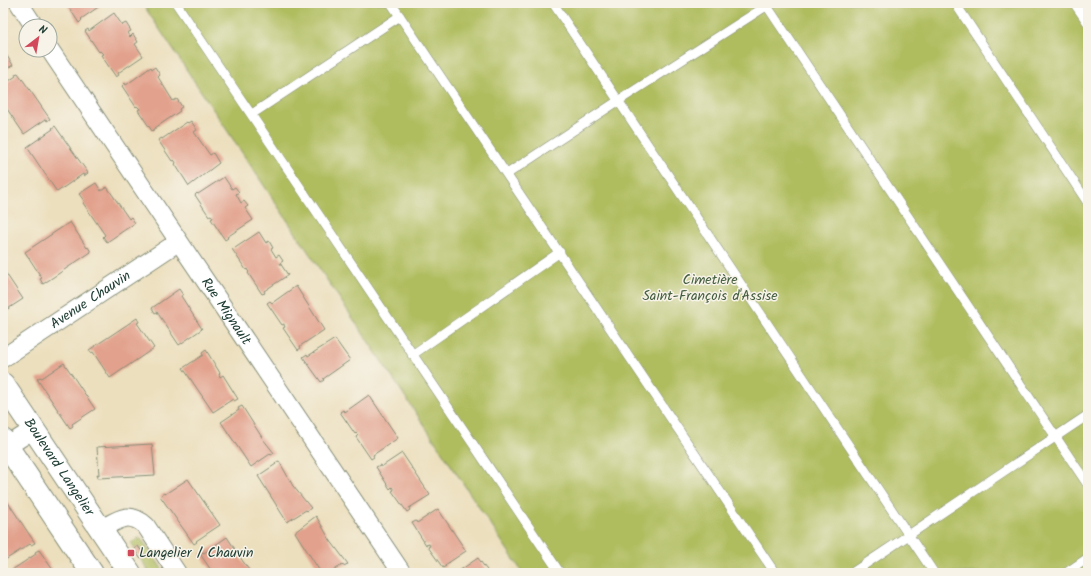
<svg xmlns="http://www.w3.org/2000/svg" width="1091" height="576" viewBox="0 0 1091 576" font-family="Kalam,sans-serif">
<rect width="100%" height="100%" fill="#f7f3e8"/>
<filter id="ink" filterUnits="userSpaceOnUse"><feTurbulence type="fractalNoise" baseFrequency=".025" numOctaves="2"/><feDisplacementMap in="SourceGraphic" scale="8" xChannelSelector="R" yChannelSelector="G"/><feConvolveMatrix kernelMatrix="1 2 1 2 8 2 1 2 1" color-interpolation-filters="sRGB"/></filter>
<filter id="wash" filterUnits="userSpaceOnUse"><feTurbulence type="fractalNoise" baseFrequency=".012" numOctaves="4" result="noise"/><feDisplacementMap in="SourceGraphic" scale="16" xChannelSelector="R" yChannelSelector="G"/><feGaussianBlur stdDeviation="0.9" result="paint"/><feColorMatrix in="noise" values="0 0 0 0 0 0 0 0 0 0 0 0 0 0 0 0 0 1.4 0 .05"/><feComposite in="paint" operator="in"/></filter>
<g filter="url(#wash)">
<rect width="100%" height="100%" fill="#ecdfbd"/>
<path fill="#b0bd5f" stroke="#687d4a" d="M142 3H1088V573H523Z
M140 537 165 573H150L140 558 144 555 138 547 134 549 131 543Z"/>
<g id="blocks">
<path fill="#e2a18c" d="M66 3H104L81 19 82 20 79 23Z
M114 13 122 25 126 23 131 31 127 33 130 37 133 34 138 42 135 44 143 56 118 73 119 75 116 77 101 55 103 54 100 51 99 52 85 31 88 29 89 31Z
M3 50 13 65 3 71Z
M151 67 152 69 155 67 160 75 158 77 173 101 177 99 182 107 179 109 180 111 155 128V129L152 131 138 110 140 109 137 106 136 107 122 86 125 83 126 85Z
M18 73 50 119 47 121 46 119 24 134 3 103V85L16 76 15 74Z
M191 121 197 130 194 132 210 155 213 153 219 163 189 186 175 164 176 163 175 161 174 160 172 161 158 140 162 138V139L187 122 188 123Z
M55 126 88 173 84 176 83 174 57 192 27 147 53 129 52 128Z
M224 177 232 189 235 187 239 192 236 194 241 203 244 201 248 206 245 208 253 220 227 237 228 238 225 240 211 219 213 218 211 215 209 216 195 195 197 193 198 194Z
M96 183 101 191 107 187 129 219 131 217 135 223 107 242 103 237 105 235 83 203 85 202 79 194Z
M70 222 87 248 88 247 91 252 43 284 40 279 42 278 25 252Z
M259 232 266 243 269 241 273 248 271 249 276 257 279 255 283 261 280 263 288 275 264 291 265 293 262 294 248 273 249 272 248 271 247 269 246 270 232 249 234 247 235 248Z
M3 269 23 299 3 312Z
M296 286 324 330 300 346 301 348 298 350 283 328 285 327 284 325V324L282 325 267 303 270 301 272 303Z
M179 289 183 295 181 296 202 329 179 345 157 312 155 313 152 308Z
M137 318 139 322 137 323 154 348 110 378 93 352 91 353 89 350Z
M335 339 350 360 323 379 324 380 321 382 303 357 307 354 308 356Z
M206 350 220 373 219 374 220 377 223 375 238 399 234 401 233 399 213 412 183 368 203 355 202 353Z
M64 363 95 409 72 424 73 426 70 428 37 379 40 377 42 378Z
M369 395 398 438 373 455 374 457 371 459 356 437 358 435 356 433 355 434 340 412 343 410 345 412Z
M242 406 263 439 274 453 271 455 270 454 251 467 221 422 239 410 238 408Z
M152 444 155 475 98 478 97 474 99 475 97 447Z
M402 453 430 495 409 508 410 510 407 512 392 491 394 490 392 487 390 489 376 467 380 465 381 467Z
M279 461 293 486 311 508 307 511 306 510 287 522 258 476 276 464 275 463Z
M188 479 220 525 196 541 197 542 194 544 160 496 164 493 165 494Z
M3 495 35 543 31 545 30 544 5 560 3 558Z
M438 509 466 551 445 565 446 566 443 568 428 547 430 546 429 544 426 545 412 523 416 521 417 523Z
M316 516 330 540 348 564 343 566 342 565 330 573H321L295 532Z
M227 537 242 560 251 573H213L200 554 203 552 204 553Z
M138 546 144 555 140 558 134 549Z
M39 550 55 573H14L12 570 36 554 35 552Z
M478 558 489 573H456Z"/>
</g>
</g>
<g filter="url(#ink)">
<use href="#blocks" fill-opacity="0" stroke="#868e78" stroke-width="1"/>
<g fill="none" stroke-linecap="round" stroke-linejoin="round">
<defs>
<path id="service" d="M176 3 560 573
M391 3 775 573
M553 3 934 573
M765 3 1088 485
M955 3 1088 203
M1074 3 1088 23
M252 114 400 16
M507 174 618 101 771 3
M412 355 560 252
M852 573 1088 415
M1066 573 1088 558"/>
<g id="minor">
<path d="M19 3 34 26"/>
<path id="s1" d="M50 50 402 573"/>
<path id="s2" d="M3 358 178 242"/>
<path d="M3 449 34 429"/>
<path d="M100 530C118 520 128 510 146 526L177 573"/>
</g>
<g id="secondary">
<path id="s3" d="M3 384 130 573"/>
<path d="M3 440 92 573"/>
</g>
</defs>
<use href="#service" stroke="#868e78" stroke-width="10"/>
<use href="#minor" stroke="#868e78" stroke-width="20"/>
<use href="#secondary" stroke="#868e78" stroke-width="24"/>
<use href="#service" stroke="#fff" stroke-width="9"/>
<use href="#minor" stroke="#fff" stroke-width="18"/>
<use href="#secondary" stroke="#fff" stroke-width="22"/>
</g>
</g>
<rect fill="#d1495b" stroke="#f7f3e8" stroke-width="1.5" x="127" y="549" width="8" height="8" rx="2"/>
<g text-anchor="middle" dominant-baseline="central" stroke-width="3" stroke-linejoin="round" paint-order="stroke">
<g font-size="14" fill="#435d3f" stroke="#f7f3e8">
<text x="710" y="280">Cimetière<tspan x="710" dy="16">Saint-François d'Assise</tspan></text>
</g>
<g font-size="14" fill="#1f3d34" stroke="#f7f3e8">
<text stroke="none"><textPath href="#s2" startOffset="105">Avenue Chauvin</textPath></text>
<text stroke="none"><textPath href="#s1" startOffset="315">Rue Mignault</textPath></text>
<text stroke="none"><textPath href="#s3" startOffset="100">Boulevard Langelier</textPath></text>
</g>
<g font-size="14" fill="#1f3d34" stroke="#f7f3e8" text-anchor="start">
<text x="139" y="553">Langelier / Chauvin</text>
</g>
</g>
<rect width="1091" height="576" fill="none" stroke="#f7f3e8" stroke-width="16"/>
<g transform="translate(38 38) rotate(31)"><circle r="19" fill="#f7f3e8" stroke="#a1aaa0"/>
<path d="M0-3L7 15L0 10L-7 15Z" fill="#d1495b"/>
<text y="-6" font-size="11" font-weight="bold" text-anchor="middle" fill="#1f3d34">N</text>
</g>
</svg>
